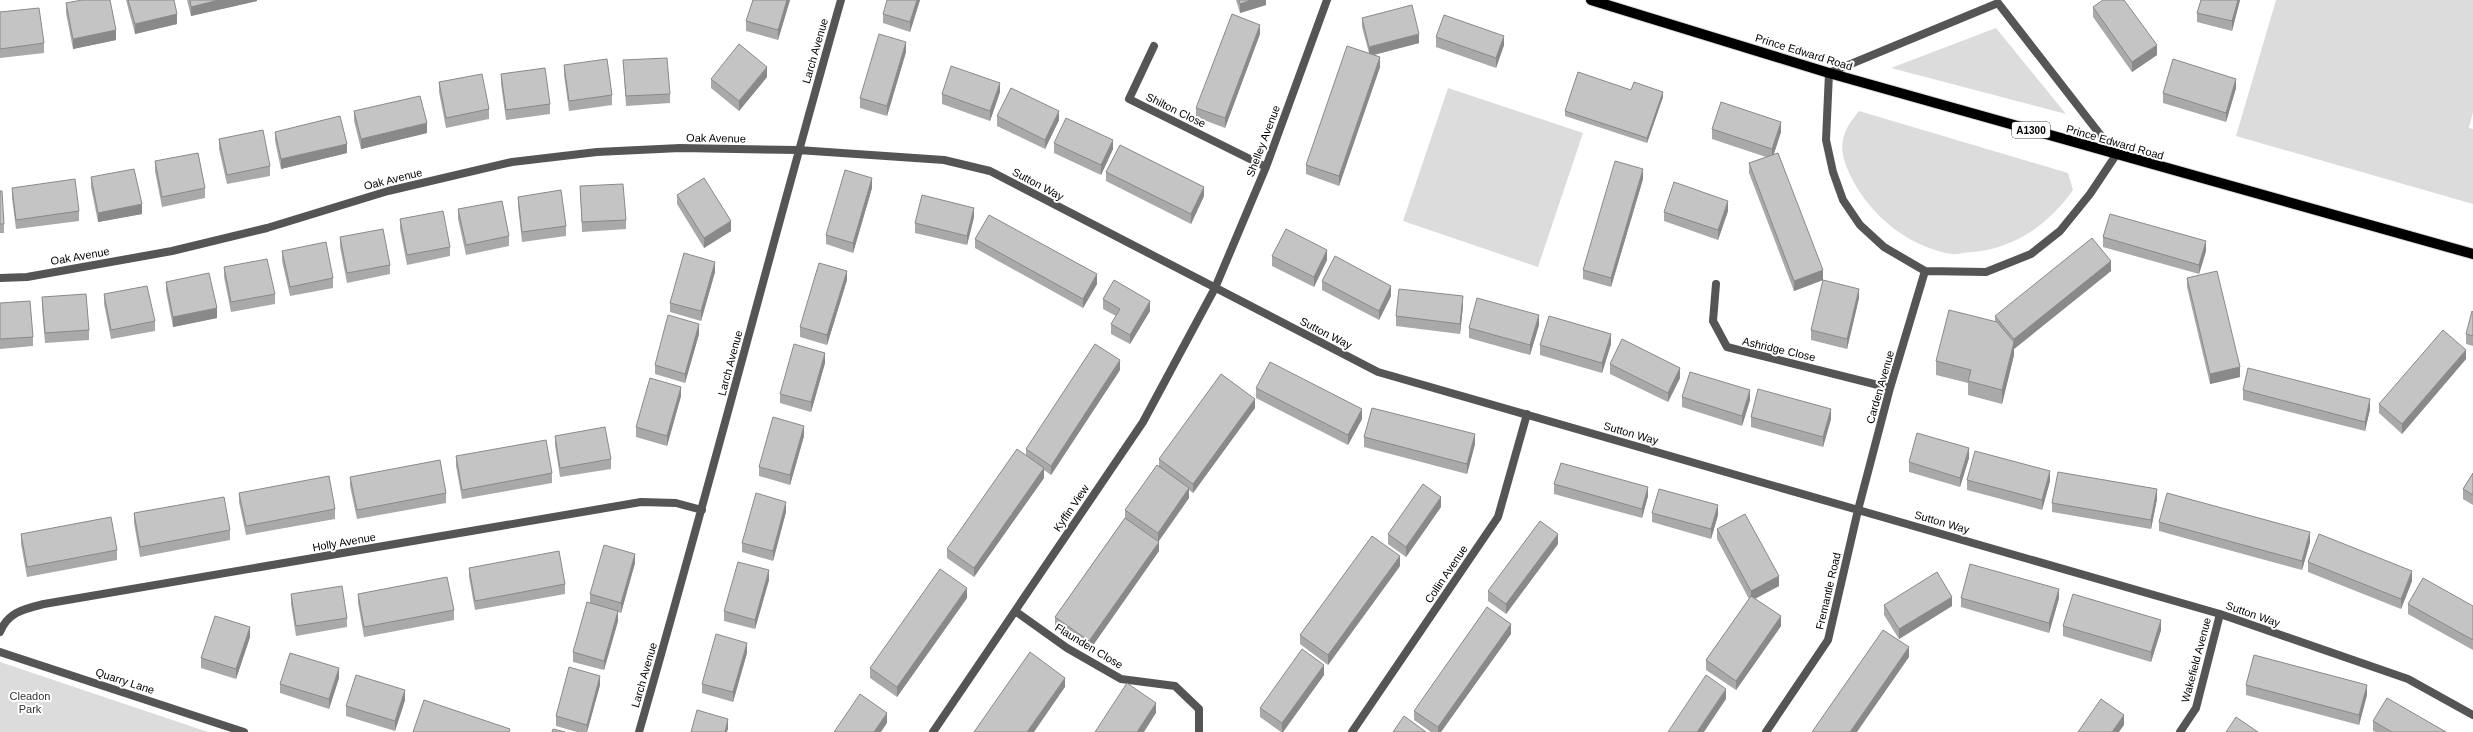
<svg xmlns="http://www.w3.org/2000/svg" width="2473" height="732" viewBox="0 0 2473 732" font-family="Helvetica,sans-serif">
<rect width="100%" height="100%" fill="#fff"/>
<path fill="#dcdcdc" d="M2276 0H2473V112L2469 128 2473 129V204L2236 136Z
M1996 28 2066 114 1891 68Z
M1448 88 1583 133 1538 267 1403 221Z
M1859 111 2068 173 2073 190C2049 224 2015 248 1973 252 1966 252 1958 255 1952 254 1908 247 1870 215 1851 177 1846 166 1840 153 1843 140 1845 128 1852 120 1859 111Z
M0 662 208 732H0Z"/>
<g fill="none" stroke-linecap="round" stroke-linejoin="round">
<defs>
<path id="primary" d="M1591 0 1829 73 2473 254"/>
</defs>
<use href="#primary" stroke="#dbdbdb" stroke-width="12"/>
<path stroke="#555" stroke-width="8" d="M1998 3 2116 155 2090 194 2060 231 2031 254 1986 272 1925 271 1884 247 1860 225 1843 200 1833 172 1826 140 1829 73Z
M1154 46 1129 99 1266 167
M0 278 27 277 172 251 267 228 388 191 512 162 597 152 680 148 798 150 944 160 990 171 1378 372 2220 614 2408 679 2473 715
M1716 284 1713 321 1727 347 1890 388
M1015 611 1067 648 1121 679 1175 686 1199 709V732
M0 632C8 612 24 609 44 604L641 502 676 503 702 510
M0 652 244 732
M639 732C709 489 772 243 841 0
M933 732 1143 422 1215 288 1266 167 1327 0
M1352 732 1498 517 1527 414
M1766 732 1828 640 1858 510 1890 388 1925 271
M2180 732 2196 708 2220 614"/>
<use href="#primary" stroke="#000" stroke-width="10"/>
</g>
<path fill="#a9a9a9" d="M126 0H174L177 24 135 34Z
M187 0H257V1L191 16Z
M753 0H790L778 40 746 31V21Z
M920 0 910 32 883 23V14Z
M1236 0H1266V5L1240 13Z
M2201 0H2240L2232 31 2197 22V13Z
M66 3 116 40 73 49 66 13Z
M2093 7 2157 55 2132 72 2093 17Z
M0 12 44 43V53L0 58Z
M1362 18 1419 43 1374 55 1380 67 1339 186 1306 174V165L1369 53 1362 27Z
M1260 34 1225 128 1196 117V108Z
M1436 37 1504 45 1496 68 1436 47Z
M906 52 887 116 860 108V98Z
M623 60 670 94V103L626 106Z
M564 65 612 95V105L569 111 564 75Z
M501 74 550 104V114L506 120 501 84Z
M767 77 739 111 711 88V79Z
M439 82 489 109V119L446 128 439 92Z
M2236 88 2226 122 2163 103V93Z
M1000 92 990 121 942 104V94Z
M1663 97 1647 143 1565 116V111Z
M354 111 427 133 361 149 354 121Z
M997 116 1059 120 1045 149 997 126Z
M1712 129 1781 132 1774 154 1823 280 1794 291 1749 173V163L1766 157 1712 139Z
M275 132 347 153 281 169 275 141Z
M219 139 270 166V176L227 184 219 149Z
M1054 143 1113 149 1101 175 1054 153Z
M155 161 205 188V198L162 207 155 171Z
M1106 172 1204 196 1191 224 1106 181Z
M91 177 142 214 98 222 91 187Z
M1643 179 1611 287 1583 279V270Z
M580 186 626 220V229L582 232Z
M12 188 79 211V221L16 229 12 198Z
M872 188 853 253 826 244V235Z
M0 191 4 224V233H0Z
M677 195 731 231 704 248 677 204Z
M518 197 566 226V236L522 242 518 206Z
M458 209 509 236V246L466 255 458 219Z
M1728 211 1718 240 1664 221V212Z
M974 217 967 245 915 233V223Z
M400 219 450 247V256L407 265 400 229Z
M340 237 390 265V274L347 283 340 247Z
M2103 237 2206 251 2199 274 2103 247Z
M975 239 1097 284 1083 308 975 248Z
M282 251 333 278V288L290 296 282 261Z
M1272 256 1327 260 1314 287 1272 266Z
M224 267 275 294V304L231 312 224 277Z
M2111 271 2014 349V355L2002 404 1968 395V383L1936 375V361L1995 322V316Z
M715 272 701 321 670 312V303Z
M2187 278 2240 377 2210 384 2187 287Z
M847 280 827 345 800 337V327Z
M1322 281 1391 296 1379 320 1322 290Z
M166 282 217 318 173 327 166 291Z
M104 294 155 321V331L111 339 104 304Z
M42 297 89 330V340L45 343 42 307Z
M1859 298 1847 349 1811 340V330Z
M1103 299 1150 311 1130 344 1111 334V324L1116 316 1103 309Z
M0 303 33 337V346L0 349Z
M1463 306 1460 334 1396 326V316Z
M2473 312V346L2466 344V334Z
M1539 325 1530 355 1469 338V328Z
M699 334 685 383 655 374V365Z
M1611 344 1602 373 1540 355V345Z
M2466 359 2402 434 2379 413V404Z
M825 363 811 412 780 403V394Z
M1610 364 1680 378 1668 402 1610 374Z
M1120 370 1051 475 1044 470V478L974 577 947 558V549L1026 456V449Z
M1256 388 1362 419 1348 445 1256 398Z
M2243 390 2370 409 2365 431 2243 400Z
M681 396 667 446 636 437V427Z
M1682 397 1750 400 1742 426 1682 407Z
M1255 408 1193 493 1189 490V498L1159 541V551L1089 651 1055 627V617L1125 518V510L1159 467V459Z
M1751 417 1831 419 1823 447 1751 427Z
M555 436 611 459V469L560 477 555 445Z
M804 436 790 485 759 476V467Z
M1364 437 1475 444 1467 474 1364 447Z
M456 456 552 473V483L462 499 456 466Z
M1969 458 1960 487 1909 472V462Z
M2473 473V505L2463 499V489Z
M350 477 446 493V503L357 519 350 486Z
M1967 480 2050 481 2042 510 1967 490Z
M1554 484 1648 496 1642 518 1554 494Z
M239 493 335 509V519L246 535 239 502Z
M2157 499 2151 529 2052 512V503Z
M1441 507 1406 557 1388 544V534Z
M786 512 773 561 742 552V543Z
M134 513 230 530V540L140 557 134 523Z
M1652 513 1718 515 1711 539 1652 522Z
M2159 522 2310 542 2302 570 2159 531Z
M1717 529 1779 586 1755 598 1781 626 1736 690 1706 670V660L1749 599 1717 539Z
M21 534 117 550V560L27 577 21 544Z
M1558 544 1506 614 1488 601V591Z
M2308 562 2412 581 2401 609 2308 572Z
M635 563 621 613 618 612V621L604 670 573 662V652L590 603V594Z
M1400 566 1328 665 1300 644V635Z
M469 568 565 584V594L475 610 469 577Z
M769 580 755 629 724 621V611Z
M291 594 347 618V627L296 636 291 604Z
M358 594 454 610V620L364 637 358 603Z
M967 598 897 697 870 678V668Z
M1961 598H2059L2049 633 1961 607Z
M2408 604 2473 606V650L2408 614Z
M1884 605 1952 606 1899 639 1884 615Z
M2063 626 2161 630 2151 662 2063 636Z
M1511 634 1441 732H1431L1414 720V711Z
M250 637 236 679 201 668V658Z
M747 653 733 702 702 693V684Z
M1324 675 1283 732H1281L1260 717V708Z
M339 678 329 709 280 693V684Z
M600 685 587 732H577L556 726V716Z
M2246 685 2367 695 2359 725 2246 695Z
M405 700 395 731 346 716V706Z
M2373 721 2446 732H2376L2373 731Z"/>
<path fill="#898989" d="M219 0H257V1L191 16V7Z
M787 0H790L778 40V30Z
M917 0H920L910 32V22Z
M1251 0H1266V5L1240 13V4Z
M2238 0H2240L2232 31V21Z
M177 14V24L135 34V24Z
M1260 25V34L1225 128V118Z
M116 30V40L73 49V39Z
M1419 34V43L1369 56V47Z
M1504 36V45L1496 68V58Z
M906 42V52L887 116V106Z
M2157 45V55L2132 72V62Z
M1380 57V67L1339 186V176Z
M767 67V77L739 111V101Z
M2236 79V88L2226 122V113Z
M1000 83V92L990 121V111Z
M1663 92V97L1647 143V138Z
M1059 111V120L1045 149V140Z
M1781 122V132L1772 159V149Z
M427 123V133L361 149V139Z
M1113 140V149L1101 175V165Z
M347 144V153L281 169V159Z
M1643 169V179L1611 287V278Z
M872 178V188L853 253V243Z
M1204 187V196L1191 224V214Z
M1728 201V211L1718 240V230Z
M142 204V214L98 222V213Z
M974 208V217L967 245V236Z
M731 221V231L704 248V238Z
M2206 241V251L2199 274V265Z
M1327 250V260L1314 287V277Z
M2111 261V271L2014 349V339Z
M715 262V272L701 321V311Z
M1823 270V280L1794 291V281Z
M847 271V280L827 345V335Z
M1097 274V284L1083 308V299Z
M1391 286V296L1379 320V311Z
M1859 289V298L1847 349V339Z
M1463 296V306L1460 334V324Z
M1150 301V311L1130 344V335Z
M217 308V318L173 327V317Z
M1539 315V325L1530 355V345Z
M699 324V334L685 383V374Z
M1611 334V344L1602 373V363Z
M2014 342V355L2002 404V390Z
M2466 350V359L2402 434V424Z
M825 353V363L811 412V402Z
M1120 360V370L1051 475V466Z
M2240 367V377L2210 384V374Z
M1680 368V378L1668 402V393Z
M681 387V396L667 446V436Z
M1750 390V400L1742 426V416Z
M1255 399V408L1193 493V484Z
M2370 399V409L2365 431V422Z
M1362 409V419L1348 445V435Z
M1831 409V419L1823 447V437Z
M804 426V436L790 485V475Z
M1475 434V444L1467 474V464Z
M1969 448V458L1960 487V478Z
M1044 468V478L974 577V568Z
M2050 471V481L2042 510V500Z
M1648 487V496L1642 518V509Z
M1189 488V498L1158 542V533Z
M2157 489V499L2151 529V520Z
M1441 497V507L1406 557V547Z
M786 502V512L773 561V551Z
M1718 505V515L1711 539V529Z
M2310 532V542L2302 570V561Z
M1558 534V544L1506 614V604Z
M1159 542V551L1089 651V641Z
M635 554V563L621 613V603Z
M1400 556V566L1328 665V655Z
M769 570V580L755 629V620Z
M2412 571V581L2401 609V599Z
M1779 576V586L1751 601V591Z
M967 588V598L897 697V687Z
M2059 589V598L2049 633V623Z
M1952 597V606L1899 639V629Z
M618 611V621L604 670V661Z
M1781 616V626L1736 690V681Z
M2161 620V630L2151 662V652Z
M1511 624V634L1441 732H1438V727Z
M250 627V637L236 679V669Z
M747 643V653L733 702V692Z
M1909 647V657L1857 732H1850Z
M1324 665V675L1283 732H1282V723Z
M339 668V678L329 709V699Z
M600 676V685L587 732V725Z
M1065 678V687L1034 732H1027Z
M2367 685V695L2359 725V715Z
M1726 689V699L1704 732H1697Z
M405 690V700L395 731V721Z
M1156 703V713L1144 732H1137Z
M887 713V723L881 732H874Z
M2124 715V725L2119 732H2112Z
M728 719V729L727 732H725Z"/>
<path fill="#c4c4c4" stroke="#898989" d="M82 0H110L116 30 73 39 66 3Z
M128 0H174L177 14 135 24Z
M190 0H219L191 7Z
M753 0H787L778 30 746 21Z
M887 0H917L910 22 883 14Z
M1239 0H1251L1240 4Z
M2103 0H2124L2157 45 2132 62 2093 7Z
M2201 0H2238L2232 21 2197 13Z
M1412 5 1419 34 1369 47 1362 18Z
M39 8 44 43 0 49V12Z
M1232 14 1260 25 1225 118 1196 108Z
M1444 15 1504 36 1496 58 1436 37Z
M879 34 906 42 887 106 860 98Z
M739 44 767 67 739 101 711 79Z
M1347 46 1380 57 1339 176 1306 165Z
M667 58 670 94 626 96 623 60Z
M607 59 612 95 569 101 564 65Z
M2173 59 2236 79 2226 113 2163 93Z
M951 66 1000 83 990 111 942 94Z
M545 68 550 104 506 110 501 74Z
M1578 72 1631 90 1634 82 1663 92 1647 138 1565 111Z
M482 74 489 109 446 118 439 82Z
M1011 88 1059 111 1045 140 997 116Z
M420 96 427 123 361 139 354 111Z
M1721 102 1781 122 1772 149 1712 129Z
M340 116 347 144 281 159 275 132Z
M1066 118 1113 140 1101 165 1054 143Z
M263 130 270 166 227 175 219 139Z
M1120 145 1204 187 1191 214 1106 172Z
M198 153 205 188 162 197 155 161Z
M1778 153 1823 270 1794 281 1749 163Z
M1615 161 1643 169 1611 278 1583 270Z
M134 169 142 204 98 213 91 177Z
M845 170 872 178 853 243 826 235Z
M704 178 731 221 704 238 677 195Z
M75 179 79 211 16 220 12 188Z
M1674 182 1728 201 1718 230 1664 212Z
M623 184 626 220 582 222 580 186Z
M561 190 566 226 522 232 518 197Z
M0 191H2L4 224H0Z
M922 195 974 208 967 236 915 223Z
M502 201 509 236 466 245 458 209Z
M443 211 450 247 407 255 400 219Z
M2110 214 2206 241 2199 265 2103 237Z
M989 215 1097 274 1083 299 975 239Z
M383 229 390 265 347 273 340 237Z
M1286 229 1327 250 1314 277 1272 256Z
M2092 238 2111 261 2014 339 1995 316Z
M326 242 333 278 290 287 282 251Z
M684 253 715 262 701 311 670 303Z
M1335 256 1391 286 1379 311 1322 281Z
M267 259 275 294 231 302 224 267Z
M819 263 847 271 827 335 800 327Z
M2217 271 2240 367 2210 374 2187 278Z
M209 273 217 308 173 317 166 282Z
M1114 280 1150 301 1130 335 1111 324 1120 309 1103 299Z
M1823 280 1859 289 1847 339 1811 330Z
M147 286 155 321 111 330 104 294Z
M1399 289 1463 296 1460 324 1396 316Z
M86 294 89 330 45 333 42 297Z
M1477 298 1539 315 1530 345 1469 328Z
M30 301 33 337 0 339V303Z
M1949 310 1997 322 2014 342 2002 390 1968 381 1971 370 1936 361Z
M2472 311 2473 312V336L2466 334Z
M668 315 699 324 685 374 655 365Z
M1549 316 1611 334 1602 363 1540 345Z
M2443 330 2466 350 2402 424 2379 404Z
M1622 339 1680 368 1668 393 1610 364Z
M794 344 825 353 811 402 780 394Z
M1095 344 1120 360 1051 466 1026 449Z
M1270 362 1362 409 1348 435 1256 388Z
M2248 368 2370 399 2365 422 2243 390Z
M1690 372 1750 390 1742 416 1682 397Z
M1221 374 1255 399 1193 484 1159 459Z
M650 378 681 387 667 436 636 427Z
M1758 389 1831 409 1823 437 1751 417Z
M1372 408 1475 434 1467 464 1364 437Z
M773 417 804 426 790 475 759 467Z
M605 427 611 459 560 468 555 436Z
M1917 433 1969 448 1960 478 1909 462Z
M546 440 552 473 462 490 456 456Z
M1017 449 1044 468 974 568 947 549Z
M1975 451 2050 471 2042 500 1967 480Z
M440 460 446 493 357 510 350 477Z
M1561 463 1648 487 1642 509 1554 484Z
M1157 465 1189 488 1158 533 1125 510Z
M2058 472 2157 489 2151 520 2052 503Z
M2473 473V495L2463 489Z
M329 476 335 509 246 526 239 493Z
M1423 484 1441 497 1406 547 1388 534Z
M1659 489 1718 505 1711 529 1652 513Z
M756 493 786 502 773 551 742 543Z
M2167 493 2310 532 2302 561 2159 522Z
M224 497 230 530 140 547 134 513Z
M1745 514 1779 576 1751 591 1717 529Z
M111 517 117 550 27 567 21 534Z
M1125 518 1159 542 1089 641 1055 617Z
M1540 521 1558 534 1506 604 1488 591Z
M2319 534 2412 571 2401 599 2308 562Z
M1372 536 1400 556 1328 655 1300 635Z
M604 545 635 554 621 603 590 594Z
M559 551 565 584 475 601 469 568Z
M738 562 769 570 755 620 724 611Z
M1970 564 2059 589 2049 623 1961 598Z
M940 569 967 588 897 687 870 668Z
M1937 572 1952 597 1899 629 1884 605Z
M447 577 454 610 364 627 358 594Z
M2423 578 2473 606V640L2408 604Z
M342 586 347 618 296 626 291 594Z
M2073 594 2161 620 2151 652 2063 626Z
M1751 596 1781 616 1736 681 1706 660Z
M587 602 618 611 604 661 573 652Z
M1487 607 1511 624 1438 727 1414 711Z
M215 616 250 627 236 669 201 658Z
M1883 630 1909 647 1850 732H1812Z
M716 634 747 643 733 692 702 684Z
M1302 649 1324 665 1282 723 1260 708Z
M1030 652 1065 678 1027 732H974Z
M290 653 339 668 329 699 280 684Z
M2254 655 2367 685 2359 715 2246 685Z
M569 667 600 676 587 725 556 716Z
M356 675 405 690 395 721 346 706Z
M1706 675 1726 689 1697 732H1668Z
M1127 683 1156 703 1137 732H1095Z
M860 694 887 713 874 732H834Z
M2387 698 2446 732H2392L2373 721Z
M2101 699 2124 715 2112 732H2078Z
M424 700 510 729 509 732H413Z
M697 710 728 719 725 732H691Z
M1404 716 1426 732H1393Z
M2236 717 2258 732H2226Z
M553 729 565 732H552Z"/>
<g text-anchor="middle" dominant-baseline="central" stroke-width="4" stroke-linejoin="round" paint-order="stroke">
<rect fill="#fff" stroke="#4c4c4c" stroke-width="1" x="2012" y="122" width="38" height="16" rx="3"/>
<g font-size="10" font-weight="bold" fill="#000">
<text x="2031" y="130">A1300</text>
</g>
<g font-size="11" fill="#000" stroke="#fff">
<text transform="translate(815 51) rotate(-74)">Larch Avenue</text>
<text transform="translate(1804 52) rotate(17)">Prince Edward Road</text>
<text transform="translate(1176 110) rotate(26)">Shilton Close</text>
<text transform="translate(716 138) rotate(1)">Oak Avenue</text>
<text transform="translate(1263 141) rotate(-69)">Shelley Avenue</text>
<text transform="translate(2115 142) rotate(16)">Prince Edward Road</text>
<text transform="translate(393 179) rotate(-14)">Oak Avenue</text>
<text transform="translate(1038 184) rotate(28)">Sutton Way</text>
<text transform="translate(80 256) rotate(-10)">Oak Avenue</text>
<text transform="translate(1326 333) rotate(27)">Sutton Way</text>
<text transform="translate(1779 349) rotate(13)">Ashridge Close</text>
<text transform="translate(730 363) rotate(-75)">Larch Avenue</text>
<text transform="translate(1880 387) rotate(-74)">Carden Avenue</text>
<text transform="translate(1631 433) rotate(16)">Sutton Way</text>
<text transform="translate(1071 508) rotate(-56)">Kyffin View</text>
<text transform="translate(1942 522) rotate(16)">Sutton Way</text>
<text transform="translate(344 542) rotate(-10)">Holly Avenue</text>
<text transform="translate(1446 574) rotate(-56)">Collin Avenue</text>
<text transform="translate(1828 591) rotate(-77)">Fremantle Road</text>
<text transform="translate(2253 614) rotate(19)">Sutton Way</text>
<text transform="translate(1089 646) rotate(31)">Flaunden Close</text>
<text transform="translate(2196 660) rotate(-75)">Wakefield Avenue</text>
<text transform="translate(644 675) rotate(-74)">Larch Avenue</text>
<text transform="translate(125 681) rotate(18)">Quarry Lane</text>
</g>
<g font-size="11" fill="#333" stroke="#fff">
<text x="30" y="696">Cleadon<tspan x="30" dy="13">Park</tspan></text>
</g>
</g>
</svg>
